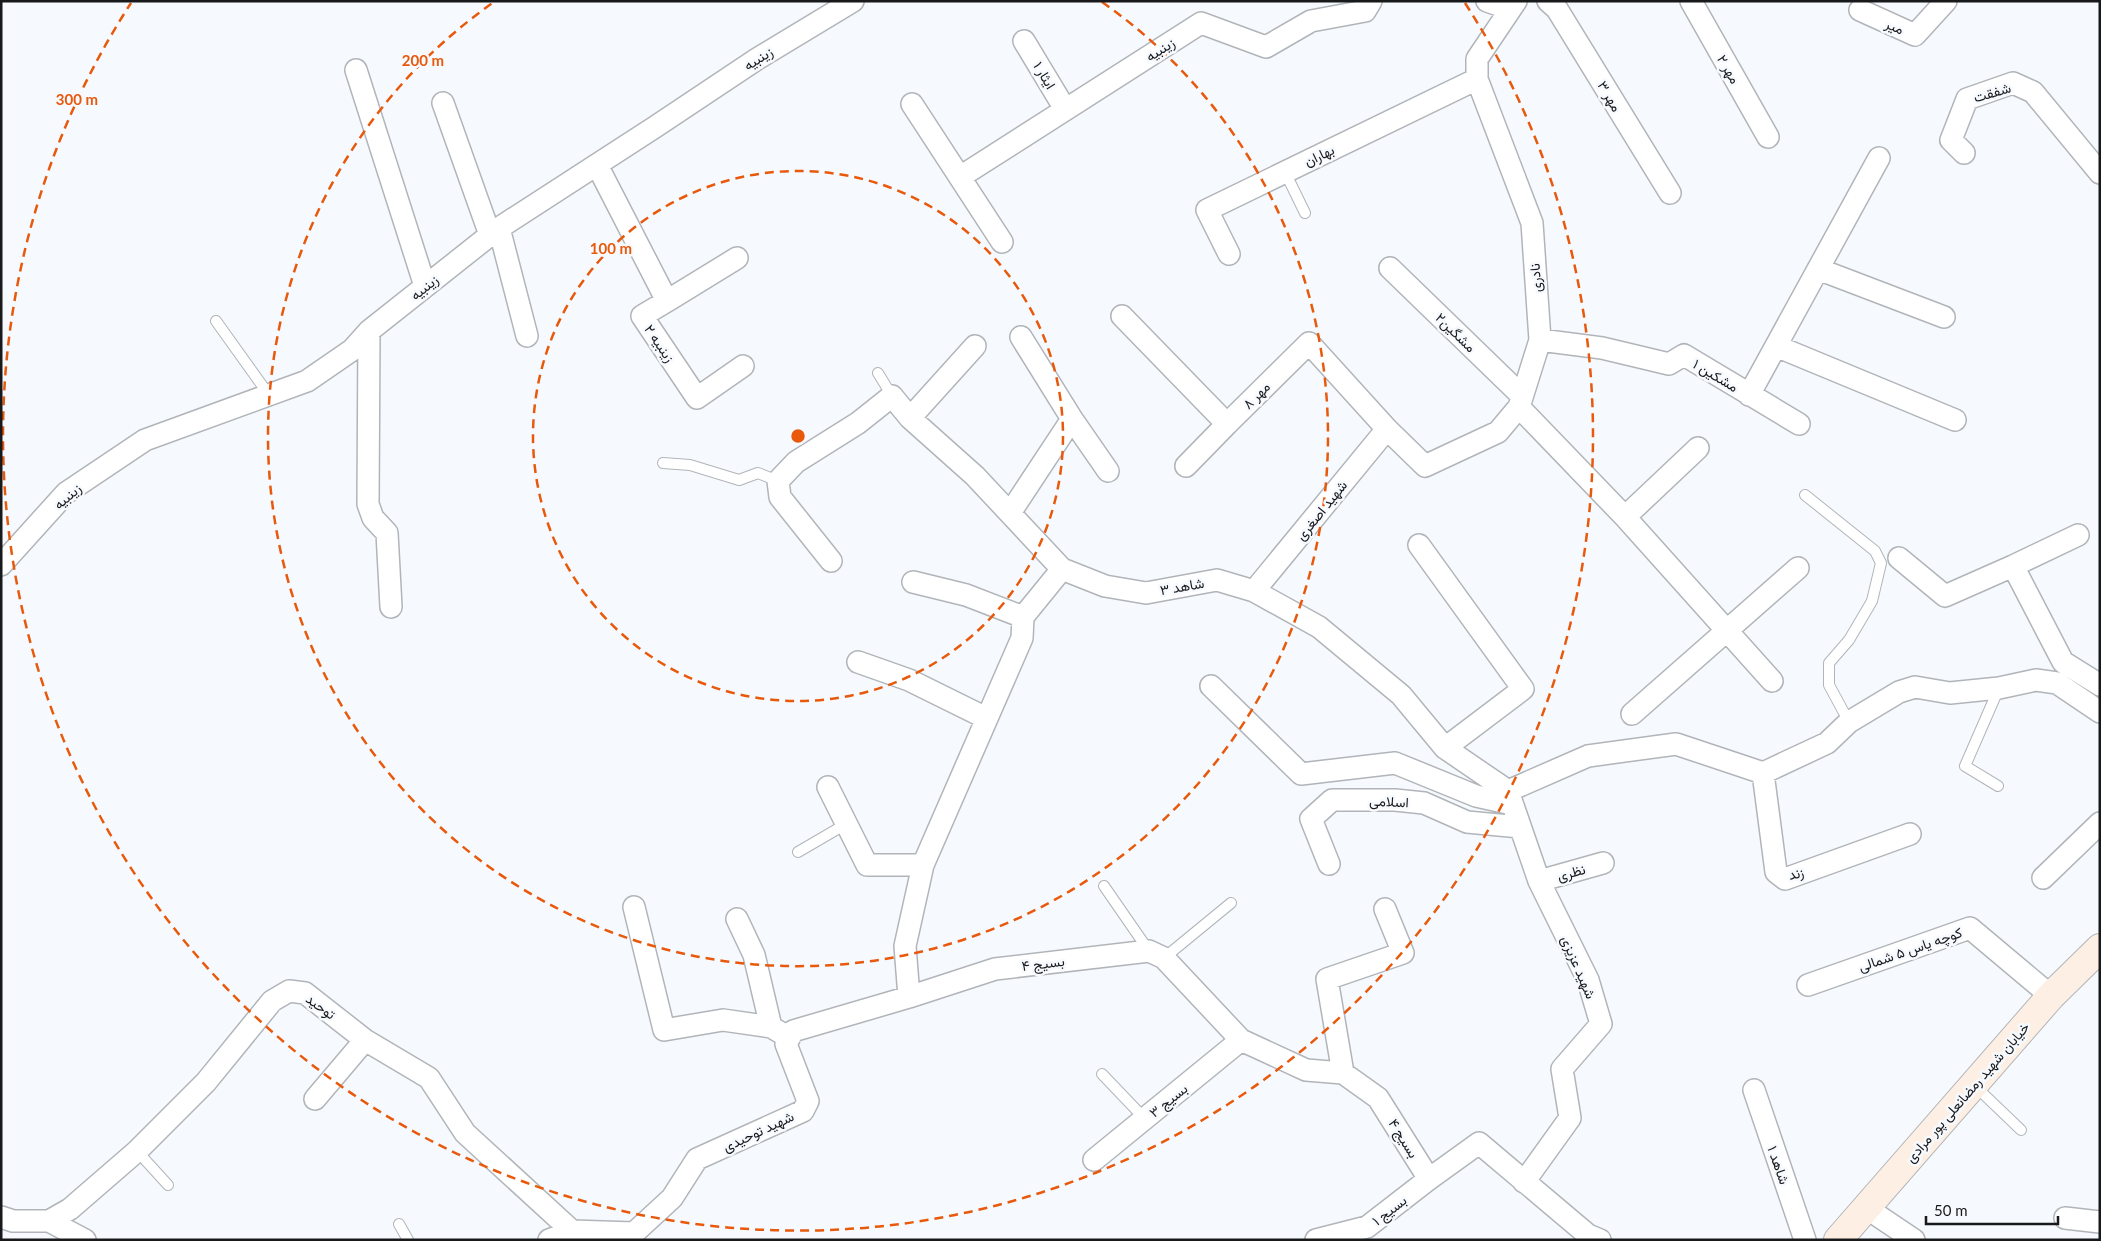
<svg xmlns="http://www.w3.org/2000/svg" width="2101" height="1241" viewBox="0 0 2101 1241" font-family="Lato,Vazirmatn,sans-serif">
<rect width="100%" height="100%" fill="#f6fafe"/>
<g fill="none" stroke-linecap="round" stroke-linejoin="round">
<defs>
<path id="lane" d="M1285 172 1305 213
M216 321 269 395
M878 373 892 396
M663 463 690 465 739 480 758 473 778 481
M1805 495 1875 551 1881 563 1872 601 1849 640 1829 663V685L1849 722
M1998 786 1965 766 1999 688
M798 852 846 824
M1104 886 1149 951
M1164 958 1231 903
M1102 1074 1145 1119
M1974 1085 2021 1130
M137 1151 168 1185
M399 1224 408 1240"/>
<path id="street" d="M1487 1 1510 9
M1548 1 1557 9 1670 193
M1691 1 1768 137
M1860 10 1915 35 1946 1
M1024 41 1065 109
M356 70 425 286
M443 103 490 235
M912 104 1002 242
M1964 153 1951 140 1967 99 2013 83 2033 92 2100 173
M597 165 667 301 642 316 697 398 743 366
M960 177 1201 23 1266 47 1311 21 1365 11 1371 1
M499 228 527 336
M1229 254 1207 210 1477 79
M1390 268 1522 396
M1818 269 1944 317
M667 301 737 258
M1122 316 1227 424 1309 343 1387 429 1425 466 1498 432 1519 407 1540 340 1532 223 1477 79V59L1516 1
M369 331 368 504 373 518 387 533 391 607
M1540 340 1602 348 1669 364 1684 355 1799 424
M1776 346 1955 420
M1749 395 1879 158
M1519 407 1625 517 1772 681
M910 418 975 346
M1072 419 1108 471
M1186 466 1227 424
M1010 513 1072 419 1021 337
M1625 517 1698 448
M1419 545 1523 689 1445 748
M1899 558 1945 596 2013 566 2078 535
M831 561 780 497 778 481 796 462 858 423 892 396 910 418 975 476 1062 569 1105 586 1146 593 1217 580 1254 591 1319 627 1401 695 1445 748 1508 791
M1 565 66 493 145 440 307 381 352 350 369 331 499 228 655 127 757 59 853 1
M2013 566 2063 662 2100 685
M1062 569 1023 617 1022 638 923 865 905 946 909 997 995 969 1149 951 1164 958 1241 1040 1306 1070 1343 1073 1378 1098 1429 1179 1479 1143 1588 1235 1600 1240
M913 582 966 595 1023 617
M1254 591 1387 429
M858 662 909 680 986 718
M1211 686 1301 774 1395 763 1476 796 1512 804
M1632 714 1798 568
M1763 773 1776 872 1785 879 1910 834
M828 787 867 865H923
M1508 791 1588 756 1676 744 1763 773 1827 743 1849 722 1899 692 1915 687 1950 693 1999 688 2036 680 2057 683 2100 712
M1508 791 1539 881 1588 980 1601 1024 1562 1069 1570 1118 1524 1182
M1329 864 1311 819 1332 800H1395L1424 803 1467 822 1520 827
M2043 878 2100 823
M1539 881 1603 863
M634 907 664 1030 723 1020 771 1027
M737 919 754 955 771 1027 783 1034
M1808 985 1970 928 2051 996
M1343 1073 1327 979 1403 953 1385 909
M1754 1090 1805 1240
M315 1099 365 1040
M1094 1160 1241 1040
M1865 1207 1914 1240
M1 1217 13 1221H49L70 1209 137 1151 206 1082 272 1001 289 991 305 993 365 1040 429 1078 465 1133 572 1231
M2065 1218 2100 1222
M49 1221 85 1240
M549 1240 572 1231 634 1233 672 1198 697 1159 803 1111 808 1101 786 1044 793 1031 909 997
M1316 1240 1367 1227 1429 1179"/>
<path id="secondary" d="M1838 1240 2051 996 2100 948"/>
</defs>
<use href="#lane" stroke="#b1b5b9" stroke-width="12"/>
<use href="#street" stroke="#b1b5b9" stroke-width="24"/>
<use href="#secondary" stroke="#b1b5b9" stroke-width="30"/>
<use href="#lane" stroke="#fff" stroke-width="10"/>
<use href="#street" stroke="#fff" stroke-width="21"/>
<use href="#secondary" stroke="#fdefe3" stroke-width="28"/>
</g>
<g fill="none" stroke="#e8590c" stroke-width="2.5" stroke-dasharray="9 6">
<circle cx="798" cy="436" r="265"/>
<path d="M1102 2A530 530 0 1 1 494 2"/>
<path d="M1465 3A795 795 0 1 1 131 3"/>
</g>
<g text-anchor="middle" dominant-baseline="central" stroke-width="5" stroke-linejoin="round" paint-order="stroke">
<g font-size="14" fill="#18191b" stroke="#f6fafe">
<text transform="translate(1895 26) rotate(24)">میر</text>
<text transform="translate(1160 49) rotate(-32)">زینبیه</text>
<text transform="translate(758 58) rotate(-32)">زینبیه</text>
<text transform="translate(1729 69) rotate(60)">مهر ۲</text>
<text transform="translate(1045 75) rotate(59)">ایثار ۱</text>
<text transform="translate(1992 92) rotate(-16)">شفقت</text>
<text transform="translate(1610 96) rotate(59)">مهر ۳</text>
<text transform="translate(1319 155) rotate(-26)">بهاران</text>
<text transform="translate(1535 278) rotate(-94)">نادری</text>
<text transform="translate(424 287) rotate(-39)">زینبیه</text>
<text transform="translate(1456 332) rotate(44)">مشگین۲</text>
<text transform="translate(660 343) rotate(56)">زینبیه ۲</text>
<text transform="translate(1716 375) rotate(31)">مشکین ۱</text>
<text transform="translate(1256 395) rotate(-45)">مهر ۸</text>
<text transform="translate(67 496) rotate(-41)">زینبیه</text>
<text transform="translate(1321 510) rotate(-51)">شهید اصغری</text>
<text transform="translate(1182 586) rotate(-10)">شاهد ۳</text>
<text transform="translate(1389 801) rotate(3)">اسلامی</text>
<text transform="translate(1571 872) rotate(-16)">نظری</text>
<text transform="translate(1796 873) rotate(-13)">زند</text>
<text transform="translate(1910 949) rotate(-19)">کوچه یاس ۵ شمالی</text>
<text transform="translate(1043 963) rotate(-7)">بسیج ۴</text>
<text transform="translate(1579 967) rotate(67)">شهید عزیزی</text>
<text transform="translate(321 1006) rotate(36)">توحید</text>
<text transform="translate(1967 1092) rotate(-49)">خیابان شهید رمضانعلی پور مرادی</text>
<text transform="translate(1168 1100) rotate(-39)">بسیج ۳</text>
<text transform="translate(758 1131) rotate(-25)">شهید توحیدی</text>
<text transform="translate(1404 1138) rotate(58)">بسیج ۴</text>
<text transform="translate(1779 1165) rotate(71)">شاهد ۱</text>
<text transform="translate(1389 1210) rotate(-38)">بسیج ۱</text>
</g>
</g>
<circle cx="798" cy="436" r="8" fill="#e8590c" stroke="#f6fafe" stroke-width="2.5"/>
<g font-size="15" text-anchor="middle" font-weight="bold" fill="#e8590c" stroke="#f6fafe" stroke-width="5" stroke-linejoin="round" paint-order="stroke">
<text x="423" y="66">200 m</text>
<text x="77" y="105">300 m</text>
<text x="611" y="254">100 m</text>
</g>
<rect width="2101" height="1241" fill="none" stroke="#18191b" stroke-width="5"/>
<path d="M1926 1216v8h132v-8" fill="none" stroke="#18191b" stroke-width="2.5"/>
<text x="1934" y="1216" font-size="15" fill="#18191b" stroke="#f6fafe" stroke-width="4" paint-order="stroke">50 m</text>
</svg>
